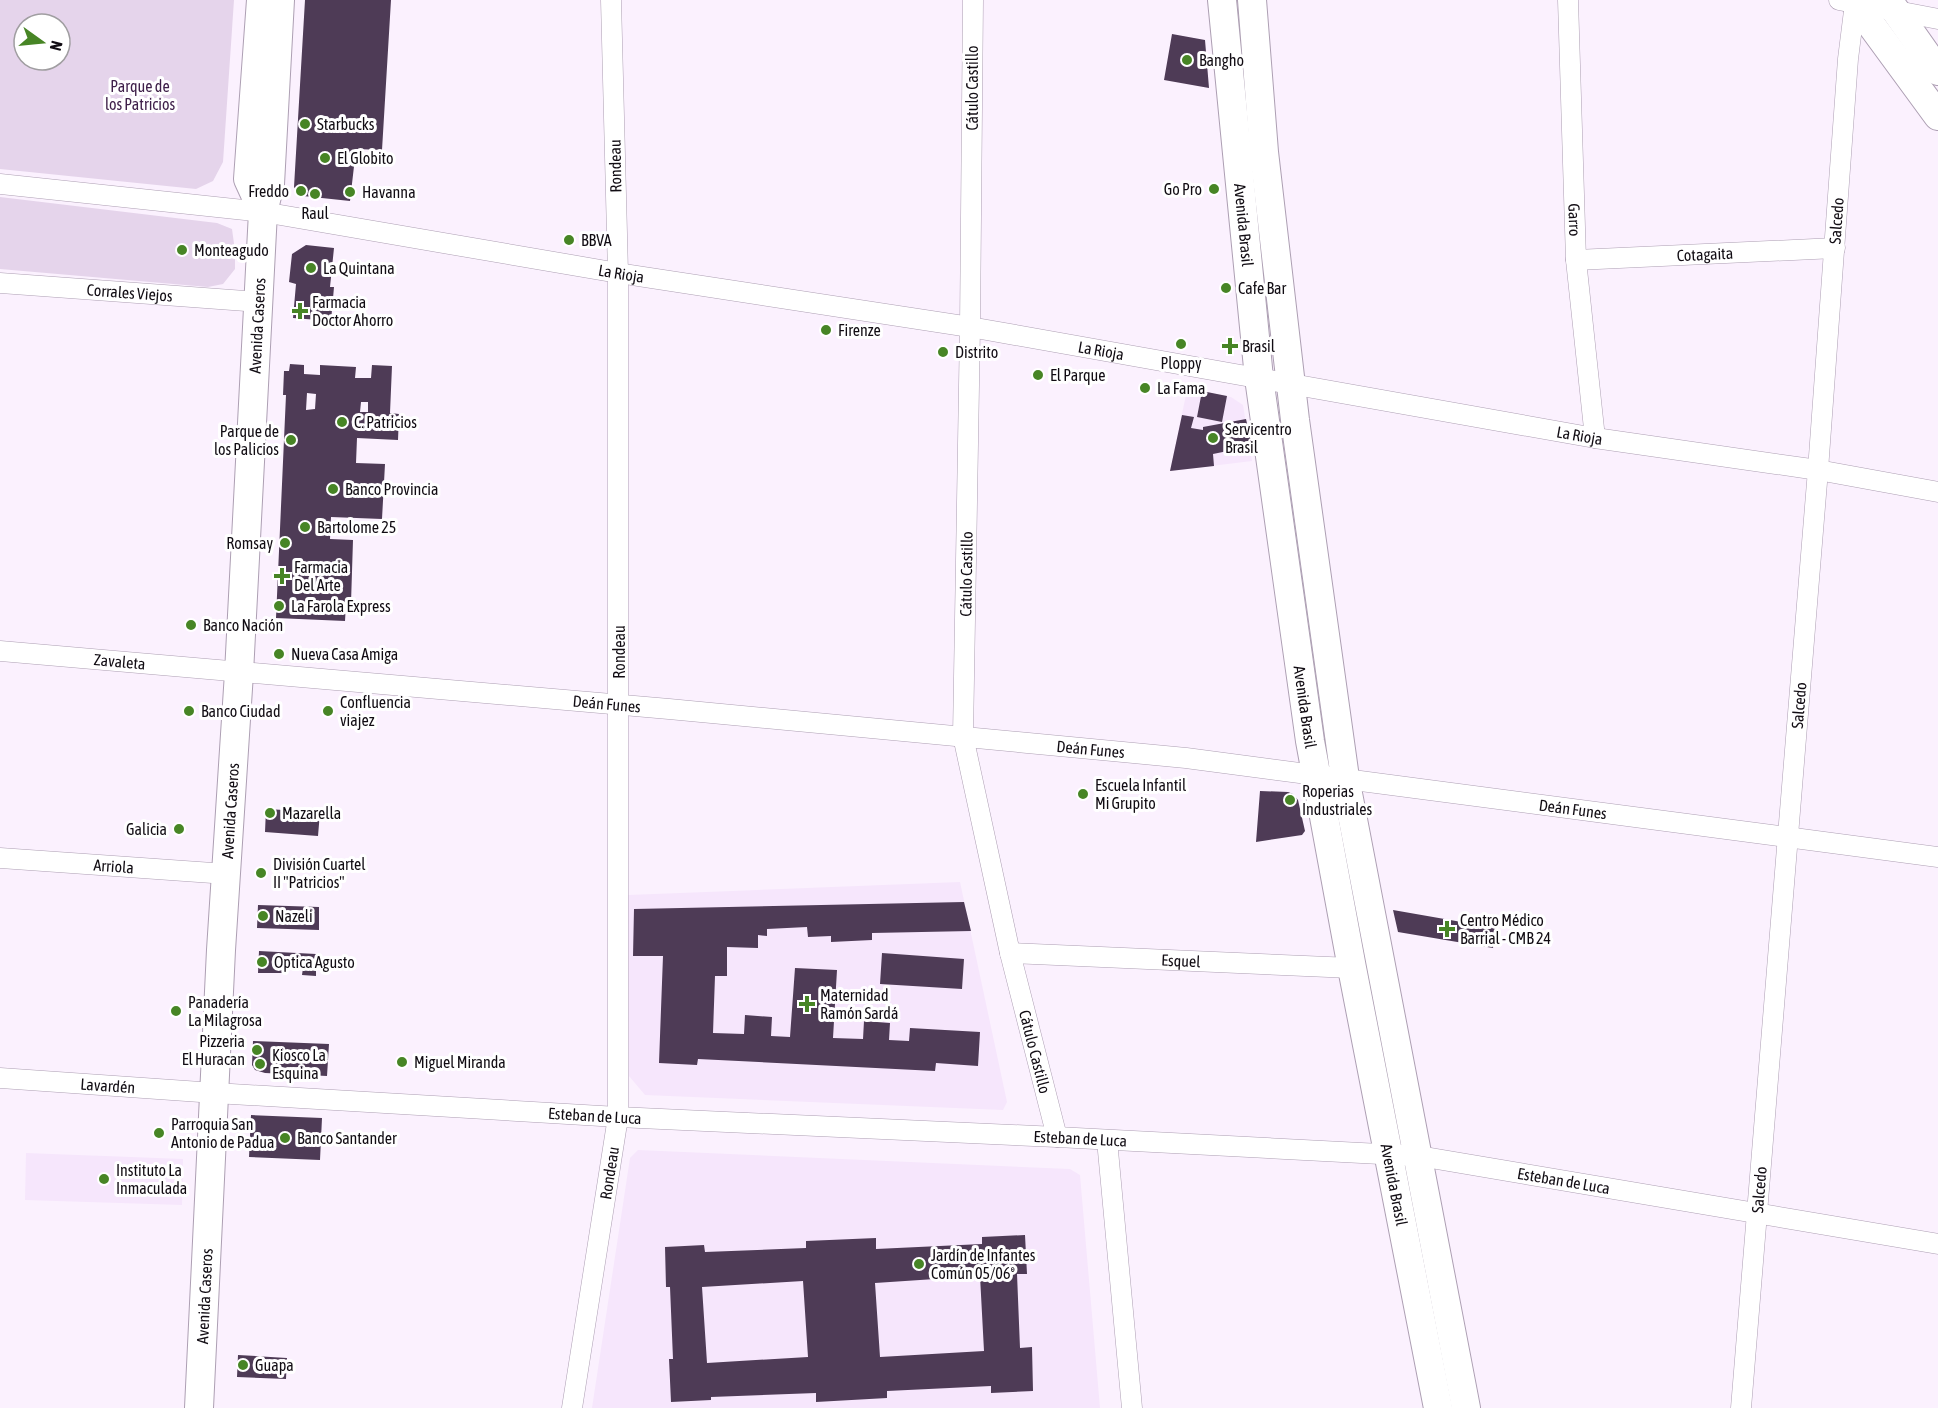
<svg xmlns="http://www.w3.org/2000/svg" width="1938" height="1408" viewBox="0 0 1938 1408" font-family="'Asap Condensed',sans-serif">
<rect width="100%" height="100%" fill="#fbf1fe"/>
<path fill="#f6e6fc" d="M1187 390 1231 397 1243 405 1252 461 1170 471Z
M960 882 1007 1102 1003 1110 645 1095 629 1076 628 895Z
M638 1150 1070 1169 1080 1175 1100 1408H592L630 1158Z
M26 1153 183 1159 182 1205 25 1200Z"/>
<path fill="#e5d4eb" fill-rule="evenodd" d="M0 0H234L223 162 213 181 196 189 0 169ZM24 24H60V60H24Z
M0 197 217 223 232 229 235 251V269L223 284 208 287 0 269Z"/>
<path fill="#4e3b56" fill-rule="evenodd" d="M305 0H391L382 150 356 149 350 201 303 196 298 193 294 187Z
M1172 34 1205 40 1209 88 1164 80Z
M306 245 334 248 330 287H334L331 321 293 318 296 284 289 282 292 254Z
M290 364 304 365V374L320 375V365L356 367 355 378H371L372 365 392 366 390 413 399 414 398 440 357 438 356 463 385 464 382 519 331 517 330 539 353 540 351 603H346L345 621 276 618 286 395H283L284 371H289ZM307 393 316 394 315 409 306 410ZM361 402H368V412H360Z
M1202 391 1227 396 1222 422 1197 417Z
M1182 415 1194 417 1191 428 1203 430V427L1246 419 1252 446 1213 454 1214 466 1170 471Z
M1260 791 1288 792 1293 794 1298 800 1305 831 1302 835 1256 842Z
M266 809 320 812 318 836 265 832Z
M964 902 971 931 872 933V940L831 942V936L808 937 807 927 767 929V936L758 935V948L727 947V976H715L713 1033 744 1034 745 1015 772 1017 771 1036 790 1037 795 968 837 970 833 1038 863 1039 864 1021 890 1023 889 1040 909 1041 910 1028 980 1032 978 1066 936 1063 935 1071 698 1059 697 1065 659 1063 663 956H633L634 909Z
M258 905 319 907V930L257 928Z
M1393 910 1496 928 1493 948 1398 932Z
M259 951 316 954V976L302 975 303 968H284L283 973H258Z
M882 953 964 959 962 989 880 984Z
M253 1041 329 1044 327 1076 265 1073 255 1070 252 1065Z
M251 1115 322 1118 320 1160 249 1157Z
M1025 1235 1027 1274H1017L1020 1348 1032 1347 1033 1391 991 1393V1386L887 1391V1398L816 1402V1393L711 1397V1400L671 1402 669 1359H673L670 1287H666L665 1247 704 1245 705 1252 806 1248V1241L876 1238V1249L982 1244V1237ZM980 1276 984 1351 880 1357 875 1283ZM803 1281 808 1357 707 1363 702 1287Z
M238 1355 287 1358 286 1379 237 1377Z"/>
<g fill="none" stroke-linecap="round" stroke-linejoin="round">
<defs>
<g id="minor">
<path id="s1" d="M973 0 970 327 963 736 1010 953 1057 1137"/>
<path id="s2" d="M1568 0 1576 260 1595 438"/>
<path d="M1839 0 1938 19"/>
<path id="s3" d="M0 184 263 212 618 273 970 327 1595 438 1818 470 1938 492"/>
<path id="s4" d="M1576 260 1835 248"/>
<path id="s5" d="M0 283 259 302"/>
<path id="s6" d="M0 651 669 709 1186 758 1938 857"/>
<path id="s7" d="M0 858 227 874"/>
<path id="s8" d="M1010 953 1352 968"/>
<path id="s9" d="M0 1078 215 1093 618 1117 1057 1137 1419 1156 1938 1244"/>
<path d="M1107 1140 1132 1408"/>
<path id="s10" d="M572 1408 618 1117V273L611 0"/>
<path id="s11" d="M1741 1408 1818 470 1848 59 1855 3"/>
</g>
<g id="secondary">
<path d="M261 0 248 179 263 212"/>
<path id="s12" d="M1222 0 1259 378 1310 741 1352 968 1438 1408"/>
<path d="M1252 0 1264 152 1295 420 1345 778 1466 1408"/>
<path d="M1853 0 1938 116"/>
<path d="M1888 0 1938 71"/>
<path id="s13" d="M199 1408 221 950 239 673 263 212 270 184 280 0"/>
</g>
</defs>
<use href="#minor" stroke="#ad9fb3" stroke-width="21"/>
<use href="#secondary" stroke="#ad9fb3" stroke-width="30"/>
<use href="#minor" stroke="#fff" stroke-width="20"/>
<use href="#secondary" stroke="#fff" stroke-width="28"/>
</g>
<g fill="#478525" stroke="#fff" stroke-width="2">
<circle cx="1187" cy="60" r="6"/>
<circle cx="305" cy="124" r="6"/>
<circle cx="325" cy="158" r="6"/>
<circle cx="1214" cy="189" r="6"/>
<circle cx="301" cy="191" r="6"/>
<circle cx="350" cy="192" r="6"/>
<circle cx="315" cy="194" r="6"/>
<circle cx="569" cy="240" r="6"/>
<circle cx="182" cy="250" r="6"/>
<circle cx="311" cy="268" r="6"/>
<circle cx="1226" cy="288" r="6"/>
<path d="M297 302h6v6h6v6h-6v6h-6v-6h-6v-6h6z"/>
<circle cx="826" cy="330" r="6"/>
<circle cx="1181" cy="344" r="6"/>
<path d="M1227 337h6v6h6v6h-6v6h-6v-6h-6v-6h6z"/>
<circle cx="943" cy="352" r="6"/>
<circle cx="1038" cy="375" r="6"/>
<circle cx="1145" cy="388" r="6"/>
<circle cx="342" cy="422" r="6"/>
<circle cx="1213" cy="438" r="6"/>
<circle cx="291" cy="440" r="6"/>
<circle cx="333" cy="489" r="6"/>
<circle cx="305" cy="527" r="6"/>
<circle cx="285" cy="543" r="6"/>
<path d="M279 567h6v6h6v6h-6v6h-6v-6h-6v-6h6z"/>
<circle cx="279" cy="606" r="6"/>
<circle cx="191" cy="625" r="6"/>
<circle cx="279" cy="654" r="6"/>
<circle cx="189" cy="711" r="6"/>
<circle cx="328" cy="711" r="6"/>
<circle cx="1083" cy="794" r="6"/>
<circle cx="1290" cy="800" r="6"/>
<circle cx="270" cy="813" r="6"/>
<circle cx="179" cy="829" r="6"/>
<circle cx="261" cy="873" r="6"/>
<circle cx="263" cy="916" r="6"/>
<path d="M1444 920h6v6h6v6h-6v6h-6v-6h-6v-6h6z"/>
<circle cx="262" cy="962" r="6"/>
<path d="M804 995h6v6h6v6h-6v6h-6v-6h-6v-6h6z"/>
<circle cx="176" cy="1011" r="6"/>
<circle cx="257" cy="1050" r="6"/>
<circle cx="402" cy="1062" r="6"/>
<circle cx="260" cy="1064" r="6"/>
<circle cx="159" cy="1133" r="6"/>
<circle cx="285" cy="1138" r="6"/>
<circle cx="104" cy="1179" r="6"/>
<circle cx="919" cy="1264" r="6"/>
<circle cx="243" cy="1365" r="6"/>
</g>
<g text-anchor="middle" dominant-baseline="central" stroke-width="6" stroke-linejoin="round" paint-order="stroke">
<g font-size="16" fill="#110c13" stroke="#fff" text-anchor="start">
<text x="1199" y="60">Bangho</text>
<text x="317" y="124">Starbucks</text>
<text x="337" y="158">El Globito</text>
<text x="1202" y="189" text-anchor="end">Go Pro</text>
<text x="289" y="191" text-anchor="end">Freddo</text>
<text x="362" y="192">Havanna</text>
<text x="315" y="213" text-anchor="middle">Raul</text>
<text x="581" y="240">BBVA</text>
<text x="194" y="250">Monteagudo</text>
<text x="323" y="268">La Quintana</text>
<text x="1238" y="288">Cafe Bar</text>
<text x="312" y="302">Farmacia<tspan x="312" dy="18">Doctor Ahorro</tspan></text>
<text x="838" y="330">Firenze</text>
<text x="1242" y="346">Brasil</text>
<text x="955" y="352">Distrito</text>
<text x="1181" y="363" text-anchor="middle">Ploppy</text>
<text x="1050" y="375">El Parque</text>
<text x="1157" y="388">La Fama</text>
<text x="354" y="422">C. Patricios</text>
<text x="1225" y="429">Servicentro<tspan x="1225" dy="18">Brasil</tspan></text>
<text x="279" y="431" text-anchor="end">Parque de<tspan x="279" dy="18">los Palicios</tspan></text>
<text x="345" y="489">Banco Provincia</text>
<text x="317" y="527">Bartolome 25</text>
<text x="273" y="543" text-anchor="end">Romsay</text>
<text x="294" y="567">Farmacia<tspan x="294" dy="18">Del Arte</tspan></text>
<text x="291" y="606">La Farola Express</text>
<text x="203" y="625">Banco Nación</text>
<text x="291" y="654">Nueva Casa Amiga</text>
<text x="340" y="702">Confluencia<tspan x="340" dy="18">viajez</tspan></text>
<text x="201" y="711">Banco Ciudad</text>
<text x="1095" y="785">Escuela Infantil<tspan x="1095" dy="18">Mi Grupito</tspan></text>
<text x="1302" y="791">Roperias<tspan x="1302" dy="18">Industriales</tspan></text>
<text x="282" y="813">Mazarella</text>
<text x="167" y="829" text-anchor="end">Galicia</text>
<text x="273" y="864">División Cuartel<tspan x="273" dy="18">II "Patricios"</tspan></text>
<text x="275" y="916">Nazeli</text>
<text x="1460" y="920">Centro Médico<tspan x="1460" dy="18">Barrial - CMB 24</tspan></text>
<text x="274" y="962">Optica Agusto</text>
<text x="820" y="995">Maternidad<tspan x="820" dy="18">Ramón Sardá</tspan></text>
<text x="188" y="1002">Panadería<tspan x="188" dy="18">La Milagrosa</tspan></text>
<text x="245" y="1041" text-anchor="end">Pizzeria<tspan x="245" dy="18">El Huracan</tspan></text>
<text x="272" y="1055">Kiosco La<tspan x="272" dy="18">Esquina</tspan></text>
<text x="414" y="1062">Miguel Miranda</text>
<text x="171" y="1124">Parroquia San<tspan x="171" dy="18">Antonio de Padua</tspan></text>
<text x="297" y="1138">Banco Santander</text>
<text x="116" y="1170">Instituto La<tspan x="116" dy="18">Inmaculada</tspan></text>
<text x="931" y="1255">Jardín de Infantes<tspan x="931" dy="18">Común 05/06°</tspan></text>
<text x="255" y="1365">Guapa</text>
</g>
<g font-size="16" fill="#3f204a" stroke="#fff">
<text x="140" y="86">Parque de<tspan x="140" dy="18">los Patricios</tspan></text>
</g>
<g font-size="16" fill="#110c13" stroke="#fff">
<text transform="translate(972 88) rotate(-90)">Cátulo Castillo</text>
<text transform="translate(615 166) rotate(-91)">Rondeau</text>
<text stroke="none"><textPath href="#s2" startOffset="220">Garro</textPath></text>
<text stroke="none"><textPath href="#s11" startOffset="1191">Salcedo</textPath></text>
<text stroke="none"><textPath href="#s12" startOffset="226">Avenida Brasil</textPath></text>
<text stroke="none"><textPath href="#s4" startOffset="129">Cotagaita</textPath></text>
<text stroke="none"><textPath href="#s3" startOffset="628">La Rioja</textPath></text>
<text stroke="none"><textPath href="#s5" startOffset="130">Corrales Viejos</textPath></text>
<text stroke="none"><textPath href="#s13" startOffset="1084">Avenida Caseros</textPath></text>
<text stroke="none"><textPath href="#s3" startOffset="1114">La Rioja</textPath></text>
<text stroke="none"><textPath href="#s3" startOffset="1600">La Rioja</textPath></text>
<text transform="translate(966 574) rotate(-89)">Cátulo Castillo</text>
<text transform="translate(619 652) rotate(-90)">Rondeau</text>
<text stroke="none"><textPath href="#s6" startOffset="120">Zavaleta</textPath></text>
<text stroke="none"><textPath href="#s6" startOffset="609">Deán Funes</textPath></text>
<text stroke="none"><textPath href="#s11" startOffset="705">Salcedo</textPath></text>
<text stroke="none"><textPath href="#s12" startOffset="712">Avenida Brasil</textPath></text>
<text stroke="none"><textPath href="#s6" startOffset="1095">Deán Funes</textPath></text>
<text stroke="none"><textPath href="#s6" startOffset="1581">Deán Funes</textPath></text>
<text stroke="none"><textPath href="#s13" startOffset="598">Avenida Caseros</textPath></text>
<text stroke="none"><textPath href="#s7" startOffset="114">Arriola</textPath></text>
<text stroke="none"><textPath href="#s8" startOffset="171">Esquel</textPath></text>
<text stroke="none"><textPath href="#s1" startOffset="1060">Cátulo Castillo</textPath></text>
<text stroke="none"><textPath href="#s9" startOffset="108">Lavardén</textPath></text>
<text stroke="none"><textPath href="#s9" startOffset="596">Esteban de Luca</textPath></text>
<text stroke="none"><textPath href="#s9" startOffset="1082">Esteban de Luca</textPath></text>
<text stroke="none"><textPath href="#s10" startOffset="238">Rondeau</textPath></text>
<text stroke="none"><textPath href="#s9" startOffset="1568">Esteban de Luca</textPath></text>
<text stroke="none"><textPath href="#s12" startOffset="1198">Avenida Brasil</textPath></text>
<text stroke="none"><textPath href="#s11" startOffset="219">Salcedo</textPath></text>
<text stroke="none"><textPath href="#s13" startOffset="112">Avenida Caseros</textPath></text>
</g>
</g>
<g transform="translate(42 42) rotate(105)"><circle r="28" fill="#ffffff" stroke="#a09ea1" stroke-width="1.5"/>
<path d="M0-4.5L10 22L0 15L-10 22Z" fill="#478525"/>
<text y="-9" font-size="16" font-weight="bold" text-anchor="middle" fill="#110c13">N</text>
</g>
</svg>
